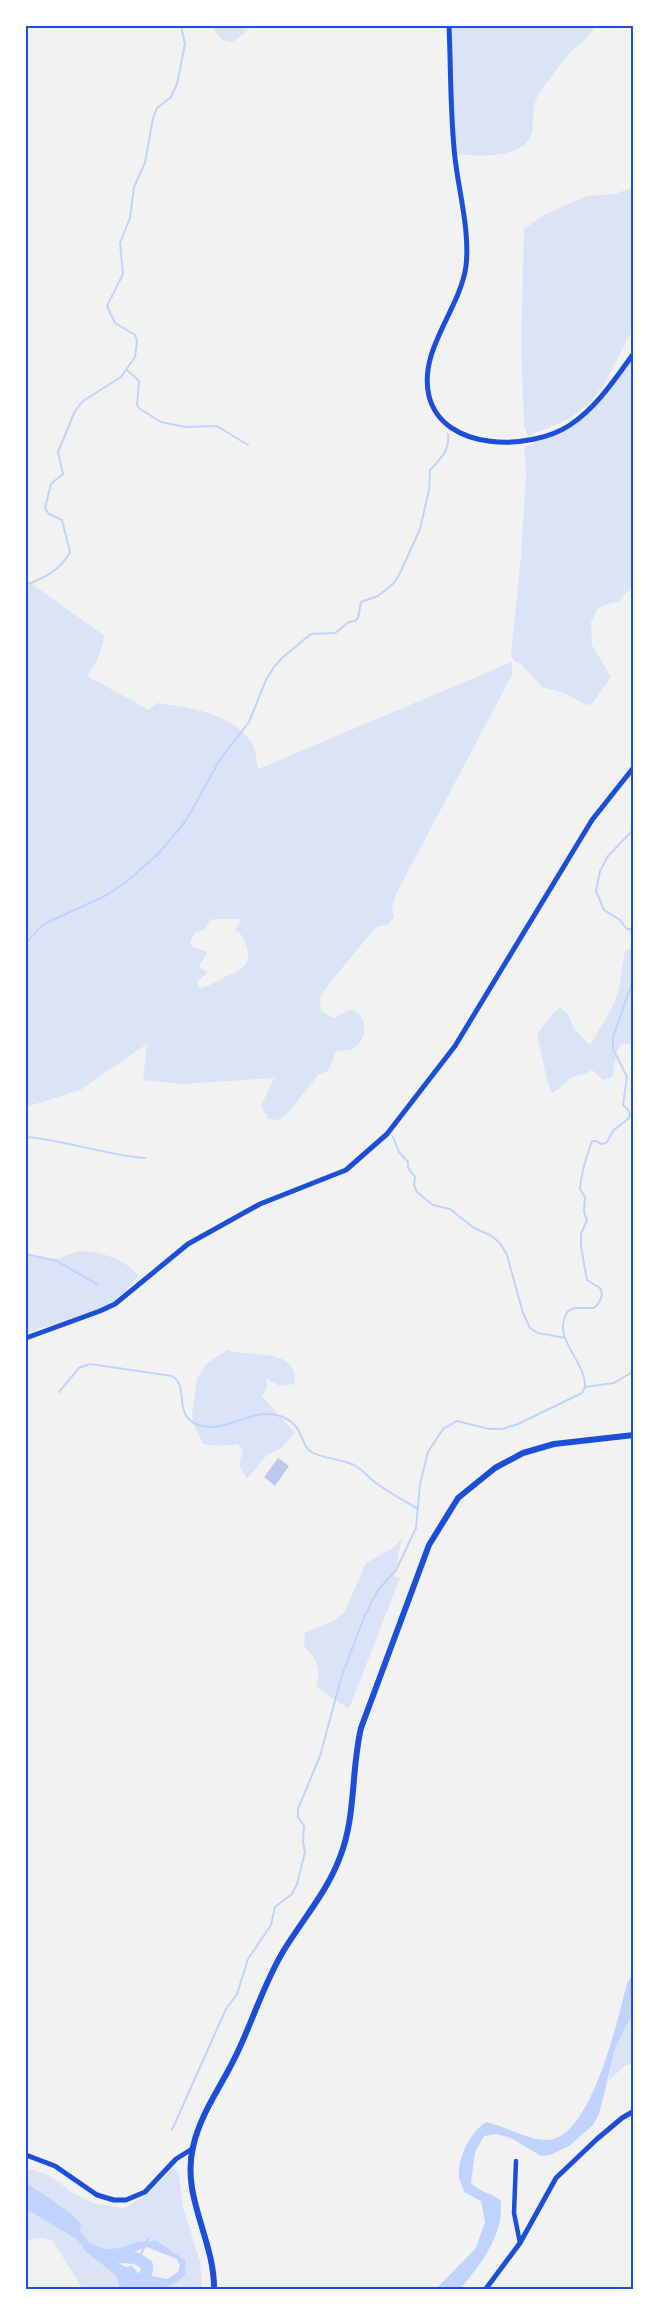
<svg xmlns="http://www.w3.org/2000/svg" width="659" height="2315" viewBox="0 0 659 2315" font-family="Helvetica,sans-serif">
<rect width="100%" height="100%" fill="#f2f2f2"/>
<path fill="#dbe4f7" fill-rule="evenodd" d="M211 26H253L233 42 222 40Z
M447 26H596C589 38 577 45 567 56 558 66 551 78 542 89 530 106 535 114 532 132 526 160 473 157 453 153Z
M633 187V329L603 386 587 405 569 419 528 436 524 426 521 345 524 229 543 215 587 196 615 194Z
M633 350V586L618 602 603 605 597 610 591 622 592 645 611 677 592 704 586 705 565 693 542 687 521 664 514 661 511 655 521 556 526 474 524 447 571 427 602 399Z
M26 580 105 636 97 661 87 676 149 710 157 703C190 707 231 713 251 742 256 748 256 761 258 769L512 662V675L396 894 392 909 394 917 389 924 376 927 328 985 320 997 321 1011 333 1018 351 1010C370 1014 368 1044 350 1050 345 1051 340 1050 336 1052L328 1071 319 1074 288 1113 279 1120 268 1119 261 1106 274 1078 182 1084 143 1080 147 1044 80 1090 26 1107ZM216 919H241L235 930C242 934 244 938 246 945 254 967 237 971 221 979 214 982 207 988 199 988L197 982 208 972 201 969 199 965 207 954 206 951 193 947 190 942 195 933 204 930 210 920Z
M633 947V1046C612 1034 617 1070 611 1078L603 1080 592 1070C583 1076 581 1074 573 1077 565 1081 561 1089 552 1093L547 1080 537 1034 554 1012 560 1008 568 1014 574 1029 590 1045 611 1010 619 989 625 951Z
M79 1251C100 1252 125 1258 138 1276 130 1286 122 1296 111 1303 87 1320 53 1323 26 1333V1255L56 1259Z
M228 1350C251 1358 298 1346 295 1384L280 1386 266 1378 267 1388 262 1396 295 1433 281 1448 266 1456 247 1479 239 1465 243 1449 237 1444 218 1446 203 1444 193 1423 192 1415 197 1378 207 1363Z
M402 1538 394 1576 400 1578 349 1709 316 1687C322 1666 317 1662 304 1646L305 1633 335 1620 345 1611 366 1563 393 1548Z
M633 2012V2063L625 2066 608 2081 616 2046Z
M174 2167 179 2174 183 2208 200 2261 202 2289H158L174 2284 187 2264 157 2241 138 2242 119 2248 105 2249 90 2243 68 2218 26 2195V2168L46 2174 59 2182 71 2192 96 2204 124 2208 148 2194Z
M26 2209 78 2240 86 2252 116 2274 119 2285 118 2289H83L52 2240 41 2238 26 2240Z"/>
<path fill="#bfd3fe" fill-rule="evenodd" d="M633 1975V2012L616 2046 599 2114 593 2125 569 2146 550 2155 541 2156 511 2138 497 2134 484 2136 475 2152 471 2183C480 2192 492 2193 501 2201 504 2235 481 2264 460 2289H432L437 2288 476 2248 485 2222 481 2201 464 2192C463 2188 460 2182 459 2178 457 2159 470 2132 486 2122 505 2126 527 2140 547 2140 591 2140 618 2018 627 1983Z
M26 2195 68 2218 90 2243 105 2249 119 2248 138 2242 157 2241 186 2261 185 2274C170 2294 141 2290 118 2289L119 2285 116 2275 86 2252 78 2240 26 2209ZM147 2247 177 2259 180 2266 178 2272 167 2279 138 2273 132 2266 126 2267 118 2263 117 2258Z"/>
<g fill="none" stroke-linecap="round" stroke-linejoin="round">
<path stroke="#bfd3fe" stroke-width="2" d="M127 370 139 381 137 405 140 409 161 422 185 427 217 426 248 445
M26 585C44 578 61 570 70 552L62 520 49 514 45 508 51 484 63 474 58 452 75 411 83 401 121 377 135 357 137 341 135 335 115 323 107 306 123 274 120 243 130 218 134 187 145 163 153 118 157 108 171 97 177 84 185 44 181 26
M634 829 608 856 600 871 596 891 604 910 620 920 627 929 634 930
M26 944 38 929 48 922 105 896 126 882 158 854 185 822 221 758 249 722 266 680 274 667 282 658 311 634 335 633 349 622 355 621 358 618 361 602 378 596 394 583 400 573 420 529 429 490 430 470C440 459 450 451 448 434
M26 1137C66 1140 104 1155 145 1158
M393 1137 399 1152 408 1162V1168L415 1177 414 1185 417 1192 433 1205 450 1209 474 1228 490 1235 500 1243 507 1255 523 1313 530 1328 538 1333 565 1338
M26 1254 57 1261 98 1285
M585 1387C586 1360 550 1338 568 1311L575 1308H594C600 1303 604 1295 600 1288L587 1280 581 1247V1234L587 1220 584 1212 585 1197 580 1189C581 1172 586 1157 592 1141H596L601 1144 606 1143C609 1139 611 1134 614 1130 622 1122 639 1118 623 1105L627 1077 613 1049V1037L631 986 634 967
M59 1392 79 1368 90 1364 172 1376C189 1386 174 1412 194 1423 223 1438 253 1404 283 1417 304 1426 300 1444 310 1451 323 1460 340 1458 354 1465 363 1470 370 1479 379 1485 391 1494 405 1501 418 1509
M172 2130 226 2009 237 1994 248 1959 271 1925 275 1907 292 1894 297 1884 305 1852 303 1842 304 1826 298 1817V1809L320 1756 342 1675 365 1615 378 1590 396 1570 416 1528 420 1484 428 1452 443 1429 457 1421 489 1429H502L518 1424 576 1396 582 1393 585 1387 614 1383 634 1371
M139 2259 148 2239"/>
<path stroke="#bfd3fe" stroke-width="12" d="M26 2190 67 2218 75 2226
M103 2256 136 2258 147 2265C149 2277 136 2283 128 2290"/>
</g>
<path fill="#bdc9ec" d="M278 1458 289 1466 275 1486 264 1477Z"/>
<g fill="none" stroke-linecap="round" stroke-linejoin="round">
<path stroke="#1d4ed8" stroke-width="4.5" d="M516 2161 514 2213 520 2243"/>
<path stroke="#1d4ed8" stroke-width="5" d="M449 26C451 69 450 114 455 158 459 193 470 231 466 266 460 310 418 350 429 396 443 452 531 451 570 425 597 407 615 379 634 353
M26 1338 100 1311 115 1304 188 1244 260 1204 346 1170 387 1134 455 1046 592 820 634 767
M26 2155 55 2166 97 2195 114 2200H126L145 2192 176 2159 192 2149
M485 2290 520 2243 556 2178 597 2139 622 2118 634 2111"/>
<path stroke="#1d4ed8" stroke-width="6" d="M214 2290C215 2240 181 2197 193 2147 201 2111 224 2083 239 2049 254 2017 265 1981 284 1950 303 1919 327 1892 340 1857 356 1817 351 1770 361 1728L429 1545 458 1498 495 1468 523 1453 554 1444 634 1435"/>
</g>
<rect width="659" height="2315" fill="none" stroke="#ffffff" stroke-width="54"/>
<rect x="27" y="27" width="605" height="2261" fill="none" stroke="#1d4ed8" stroke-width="2"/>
</svg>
